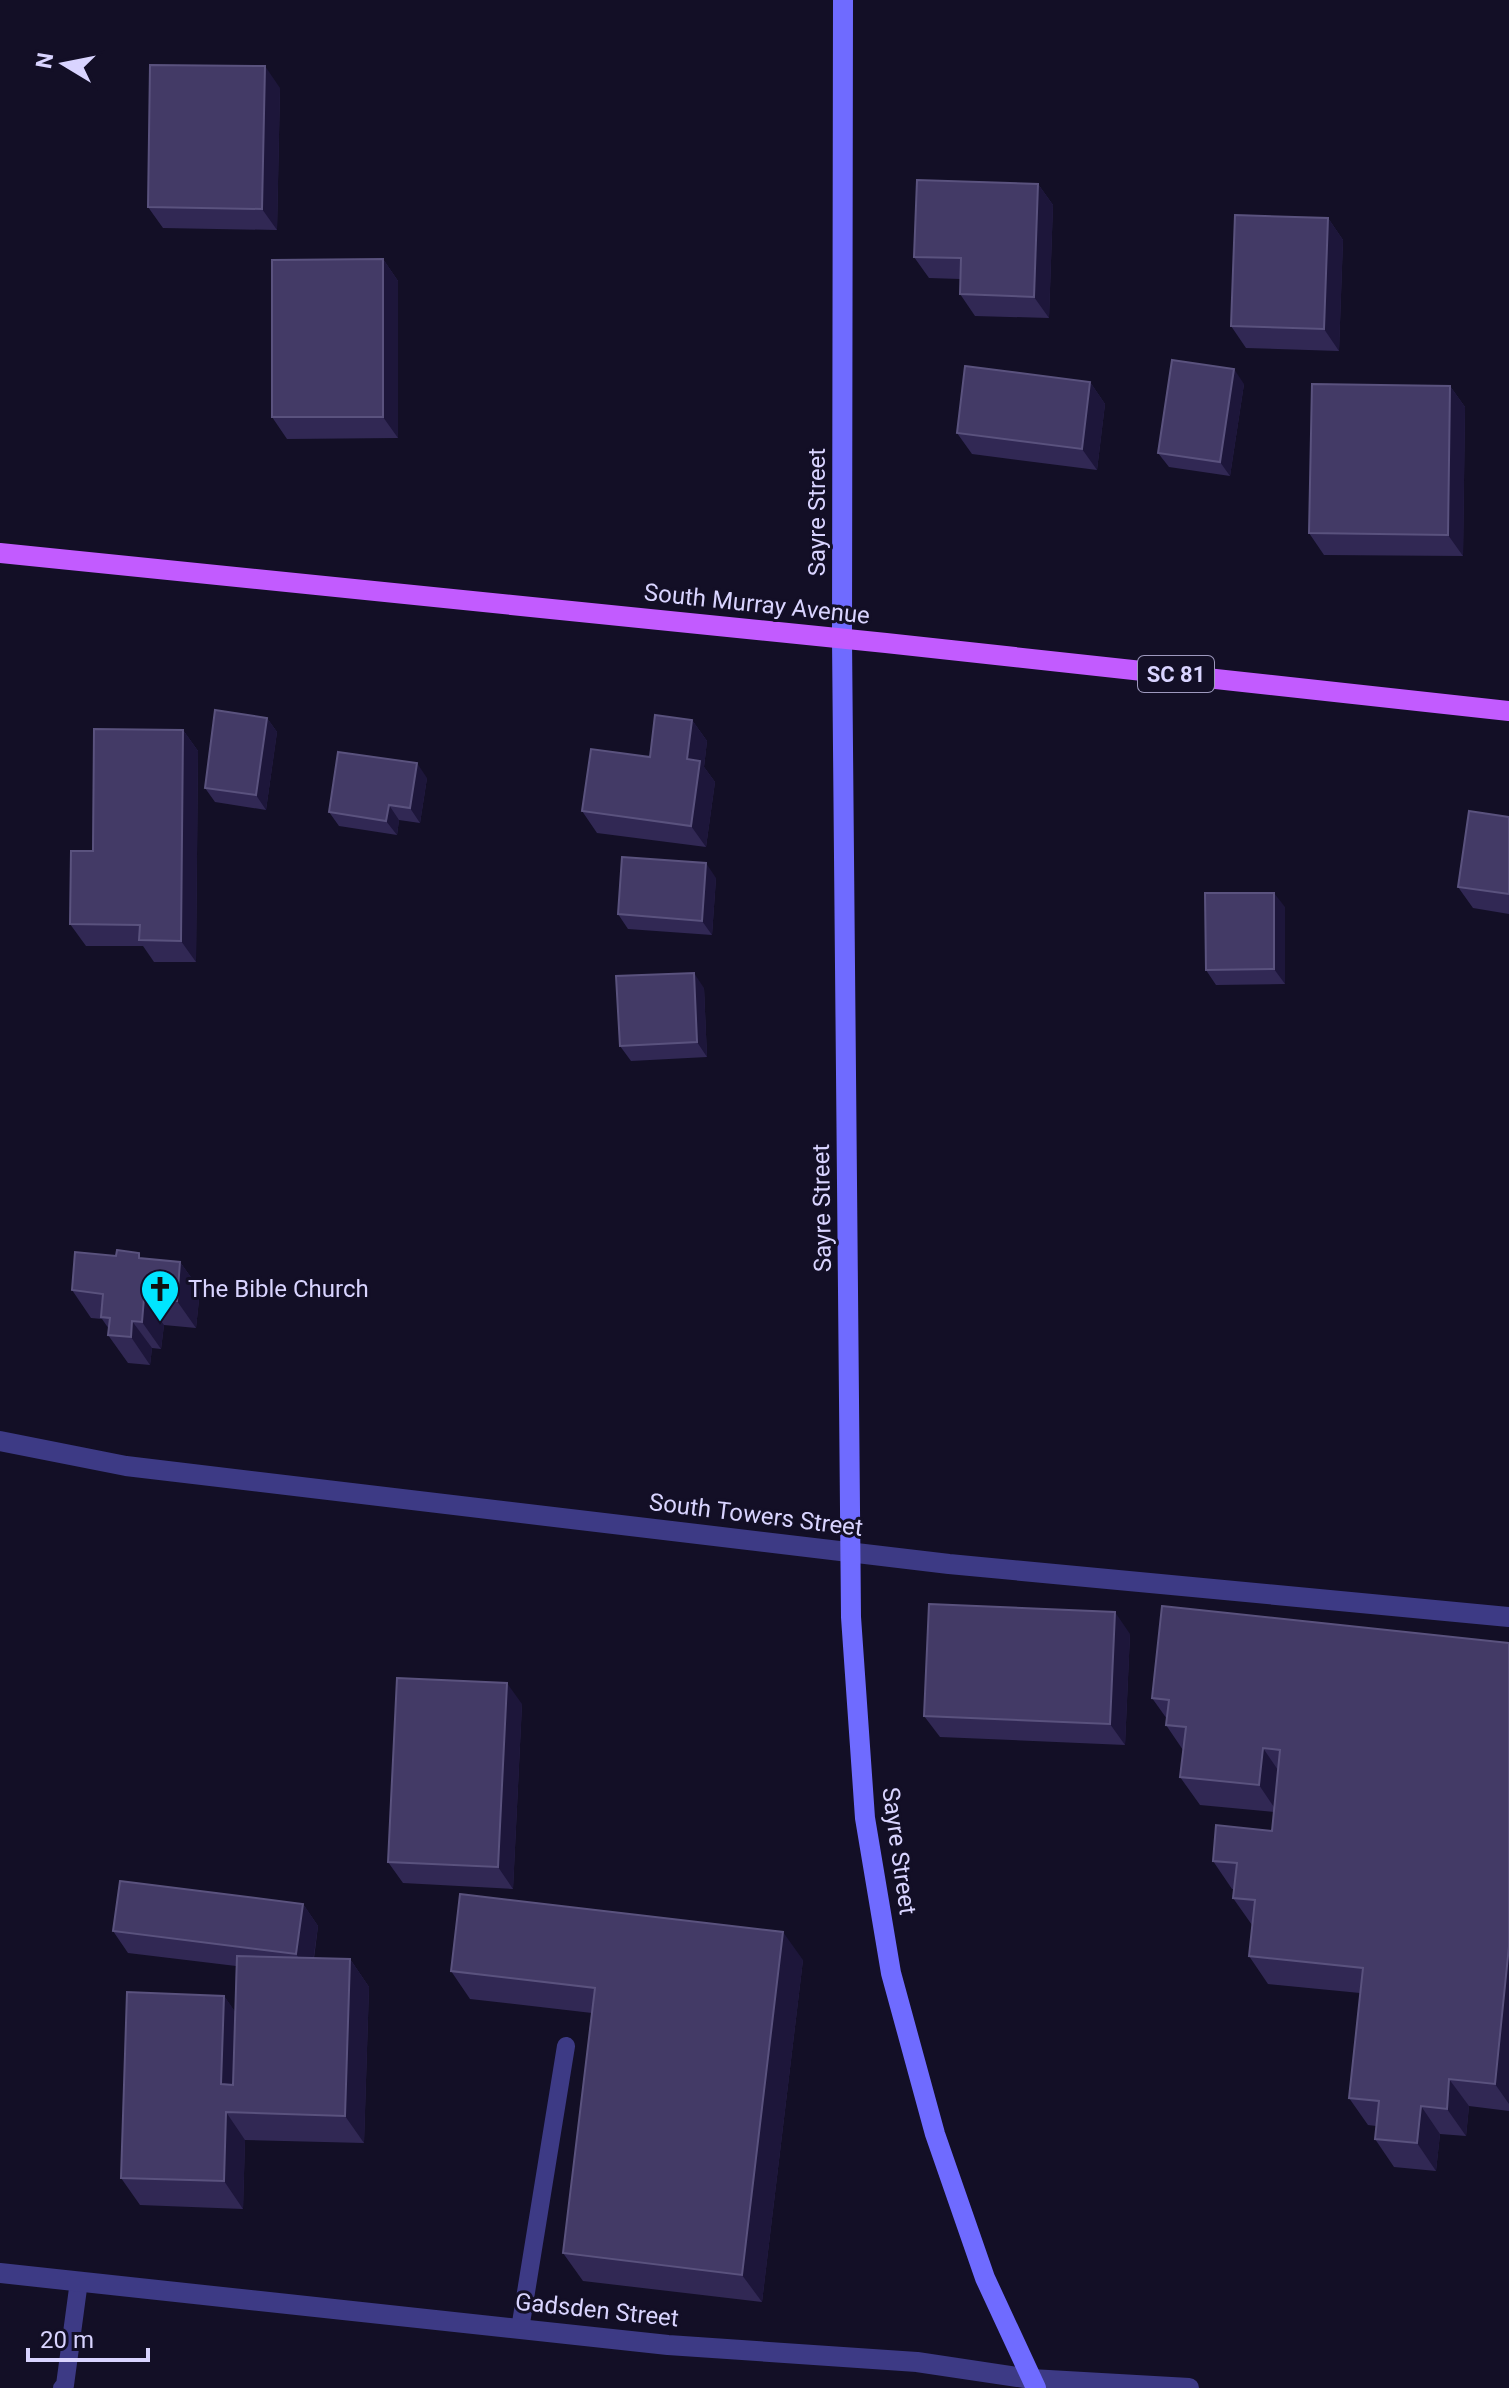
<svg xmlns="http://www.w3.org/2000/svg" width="1509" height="2388" viewBox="0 0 1509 2388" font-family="Roboto,sans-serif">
<rect width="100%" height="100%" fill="#130f26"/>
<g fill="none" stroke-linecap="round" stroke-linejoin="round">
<path stroke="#3d3a85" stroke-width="18" d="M520 2329 566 2046
M62 2388 65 2385 79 2281"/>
<path stroke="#3d3a85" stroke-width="20" d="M0 1441 126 1466 949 1564 1509 1617
M0 2273 668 2345 917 2362 1031 2379 1189 2388"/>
<path stroke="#6f6bff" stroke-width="20" d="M843 0 842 639 851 1617 865 1818 891 1973 935 2134 985 2278 1036 2388"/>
<path stroke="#c25bff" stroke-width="20" d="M0 553 886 643 1509 711"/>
</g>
<path fill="#312854" d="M280 88 277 230 163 228 148 207Z
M1038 184 1053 205 1049 318 975 316 960 294V279L929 278 914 257Z
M1328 218 1343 240 1339 351 1246 348 1231 326Z
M383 259 398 281V438L287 439 272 417Z
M1090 382 1105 404 1097 470 972 454 957 433Z
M1244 384 1230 476 1169 467 1158 453Z
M1450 386 1465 407 1463 556 1324 555 1309 533Z
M267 718 277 732 266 810 215 802 205 788Z
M692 720 707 741 704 767 715 782 706 847 597 833 582 811 650 757Z
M183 730 198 751 196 962H154L143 946H86L70 924 93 851Z
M427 778 420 823 399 820 397 835 339 826 329 812Z
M1509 817V914L1473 908 1458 887Z
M716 878 712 935 628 929 618 914Z
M1285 907V984L1216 985 1206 970Z
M704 988 707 1057 631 1061 620 1046Z
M143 1259 180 1262 200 1290 196 1328 164 1325 161 1349 152 1348 150 1365 128 1363 108 1335 109 1329 102 1319 91 1318 72 1290Z
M1130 1634 1125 1745 940 1737 924 1716Z
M1509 1643V2111L1469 2106 1466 2136 1440 2134 1436 2171 1394 2167 1375 2139 1376 2126 1368 2125 1349 2098 1360 1993 1268 1984 1249 1956 1252 1925 1233 1898 1234 1889H1232L1213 1861 1272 1831 1274 1812 1200 1805 1180 1777 1183 1750 1166 1725 1167 1719 1152 1698Z
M522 1704 513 1889 403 1883 388 1862Z
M303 1904 318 1926 314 1958 350 1959 369 1987 364 2143 245 2140 243 2209 140 2205 121 2178 224 1996 235 2012 236 1966 128 1953 113 1931Z
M803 1960 762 2302 583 2281 563 2253 592 2013 470 1999 451 1971Z"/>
<path fill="#1d163a" d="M265 66 280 88 277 230 262 209Z
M1038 184 1053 205 1049 318 1034 297Z
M1328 218 1343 240 1339 351 1324 329Z
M383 259 398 281V438L383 417Z
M1234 369 1244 384 1230 476 1220 462Z
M1090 382 1105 404 1097 470 1082 449Z
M1450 386 1465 407 1463 556 1448 535Z
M267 718 277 732 266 810 256 795Z
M692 720 707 741 704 767 715 782 706 847 691 826 687 759Z
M183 730 198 751 196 962 181 941Z
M417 763 427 778 420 823 410 808Z
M389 805 399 820 397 835 386 821Z
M706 863 716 878 712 935 702 921Z
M1274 893 1285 907V984L1274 969Z
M694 973 704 988 707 1057 697 1042Z
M180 1262 200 1290 196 1328 177 1301Z
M144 1298 164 1325 161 1349 142 1322Z
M132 1321 152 1348 150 1365 131 1337Z
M1115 1612 1130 1634 1125 1745 1110 1724Z
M507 1683 522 1704 513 1889 498 1867Z
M1263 1748 1282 1776 1278 1813 1259 1785Z
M303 1904 318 1926 311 1976 296 1954Z
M783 1932 803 1960 762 2302 742 2275Z
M1509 1946V2104L1495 2084Z
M350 1959 369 1987 364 2143 345 2116Z
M224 1996 243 2023 240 2112 221 2084Z
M1449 2079 1469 2106 1466 2136 1447 2109Z
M1421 2106 1440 2134 1436 2171 1417 2143Z
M226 2112 245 2140 243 2209 224 2181Z"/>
<path fill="#433a66" stroke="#5a527e" stroke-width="2" d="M150 65 265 66 262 209 148 207Z
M917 180 1038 184 1034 297 960 294 961 258 914 257Z
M1235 215 1328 218 1324 329 1231 326Z
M383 259V417H272V260Z
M1172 360 1234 369 1220 462 1158 453Z
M965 366 1090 382 1082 449 957 433Z
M1312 384 1450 386 1448 535 1309 533Z
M215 710 267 718 256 795 205 788Z
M655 715 692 720 687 759 700 761 691 826 582 811 591 749 650 757Z
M94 729 183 730 181 941 139 940 140 925 70 924 71 851H93Z
M338 752 417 763 410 808 389 805 386 821 329 812Z
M1469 811 1509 817V894L1458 887Z
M622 857 706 863 702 921 618 914Z
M1205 893H1274V969L1206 970Z
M694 973 697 1042 620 1046 616 976Z
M117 1250 139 1253V1258L180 1262 177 1301 144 1298 142 1322 132 1321 131 1337 108 1335 110 1318 101 1317 103 1294 72 1290 75 1252 116 1256Z
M929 1604 1115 1612 1110 1724 924 1716Z
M1162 1606 1509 1643V1946L1495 2084 1449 2079 1447 2109 1421 2106 1417 2143 1375 2139 1379 2101 1349 2098 1363 1968 1249 1956 1255 1900 1233 1898 1237 1863 1213 1861 1216 1825 1272 1831 1280 1750 1263 1748 1259 1785 1180 1777 1186 1727 1166 1725 1169 1700 1152 1698Z
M397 1678 507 1683 498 1867 388 1862Z
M120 1881 303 1904 296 1954 113 1931Z
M460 1894 783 1932 742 2275 563 2253 595 1988 451 1971Z
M237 1956 350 1959 345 2116 226 2112 224 2181 121 2178 127 1992 224 1996 221 2084 233 2085Z"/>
<defs>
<symbol id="church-pin" viewBox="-11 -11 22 30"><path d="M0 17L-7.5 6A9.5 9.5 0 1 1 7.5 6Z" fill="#00e5ff" stroke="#130f26"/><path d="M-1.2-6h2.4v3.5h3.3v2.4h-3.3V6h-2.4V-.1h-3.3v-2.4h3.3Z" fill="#111"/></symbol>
</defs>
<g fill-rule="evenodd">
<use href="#church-pin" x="138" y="1267" width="44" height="60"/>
</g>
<g text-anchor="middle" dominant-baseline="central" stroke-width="6" stroke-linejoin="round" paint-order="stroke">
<rect fill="#130f26" stroke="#9e99be" stroke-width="2" x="1138" y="656" width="76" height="36" rx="6"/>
<g font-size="22" font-weight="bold" fill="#d9d4ff">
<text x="1176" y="674">SC 81</text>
</g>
<g font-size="24" fill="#d9d4ff" stroke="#130f26">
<text transform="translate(817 512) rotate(-90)">Sayre Street</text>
<text transform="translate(757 604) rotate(6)">South Murray Avenue</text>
<text transform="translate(822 1208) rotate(-91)">Sayre Street</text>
<text transform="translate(756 1515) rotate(7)">South Towers Street</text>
<text transform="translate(899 1851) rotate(82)">Sayre Street</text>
<text transform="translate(597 2310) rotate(6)">Gadsden Street</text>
</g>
<g font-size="24" fill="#d9d4ff" stroke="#130f26" text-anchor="start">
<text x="188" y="1289">The Bible Church</text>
</g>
</g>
<g transform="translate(64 64) rotate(280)" stroke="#130f26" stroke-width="6" paint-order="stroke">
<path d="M0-6L14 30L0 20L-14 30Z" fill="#d9d4ff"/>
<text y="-12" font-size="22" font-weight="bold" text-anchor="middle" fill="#d9d4ff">N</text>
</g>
<path d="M28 2348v12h120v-12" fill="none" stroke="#d9d4ff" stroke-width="4"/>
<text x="40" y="2348" font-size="24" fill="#d9d4ff" stroke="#130f26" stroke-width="6" paint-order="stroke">20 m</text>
</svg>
